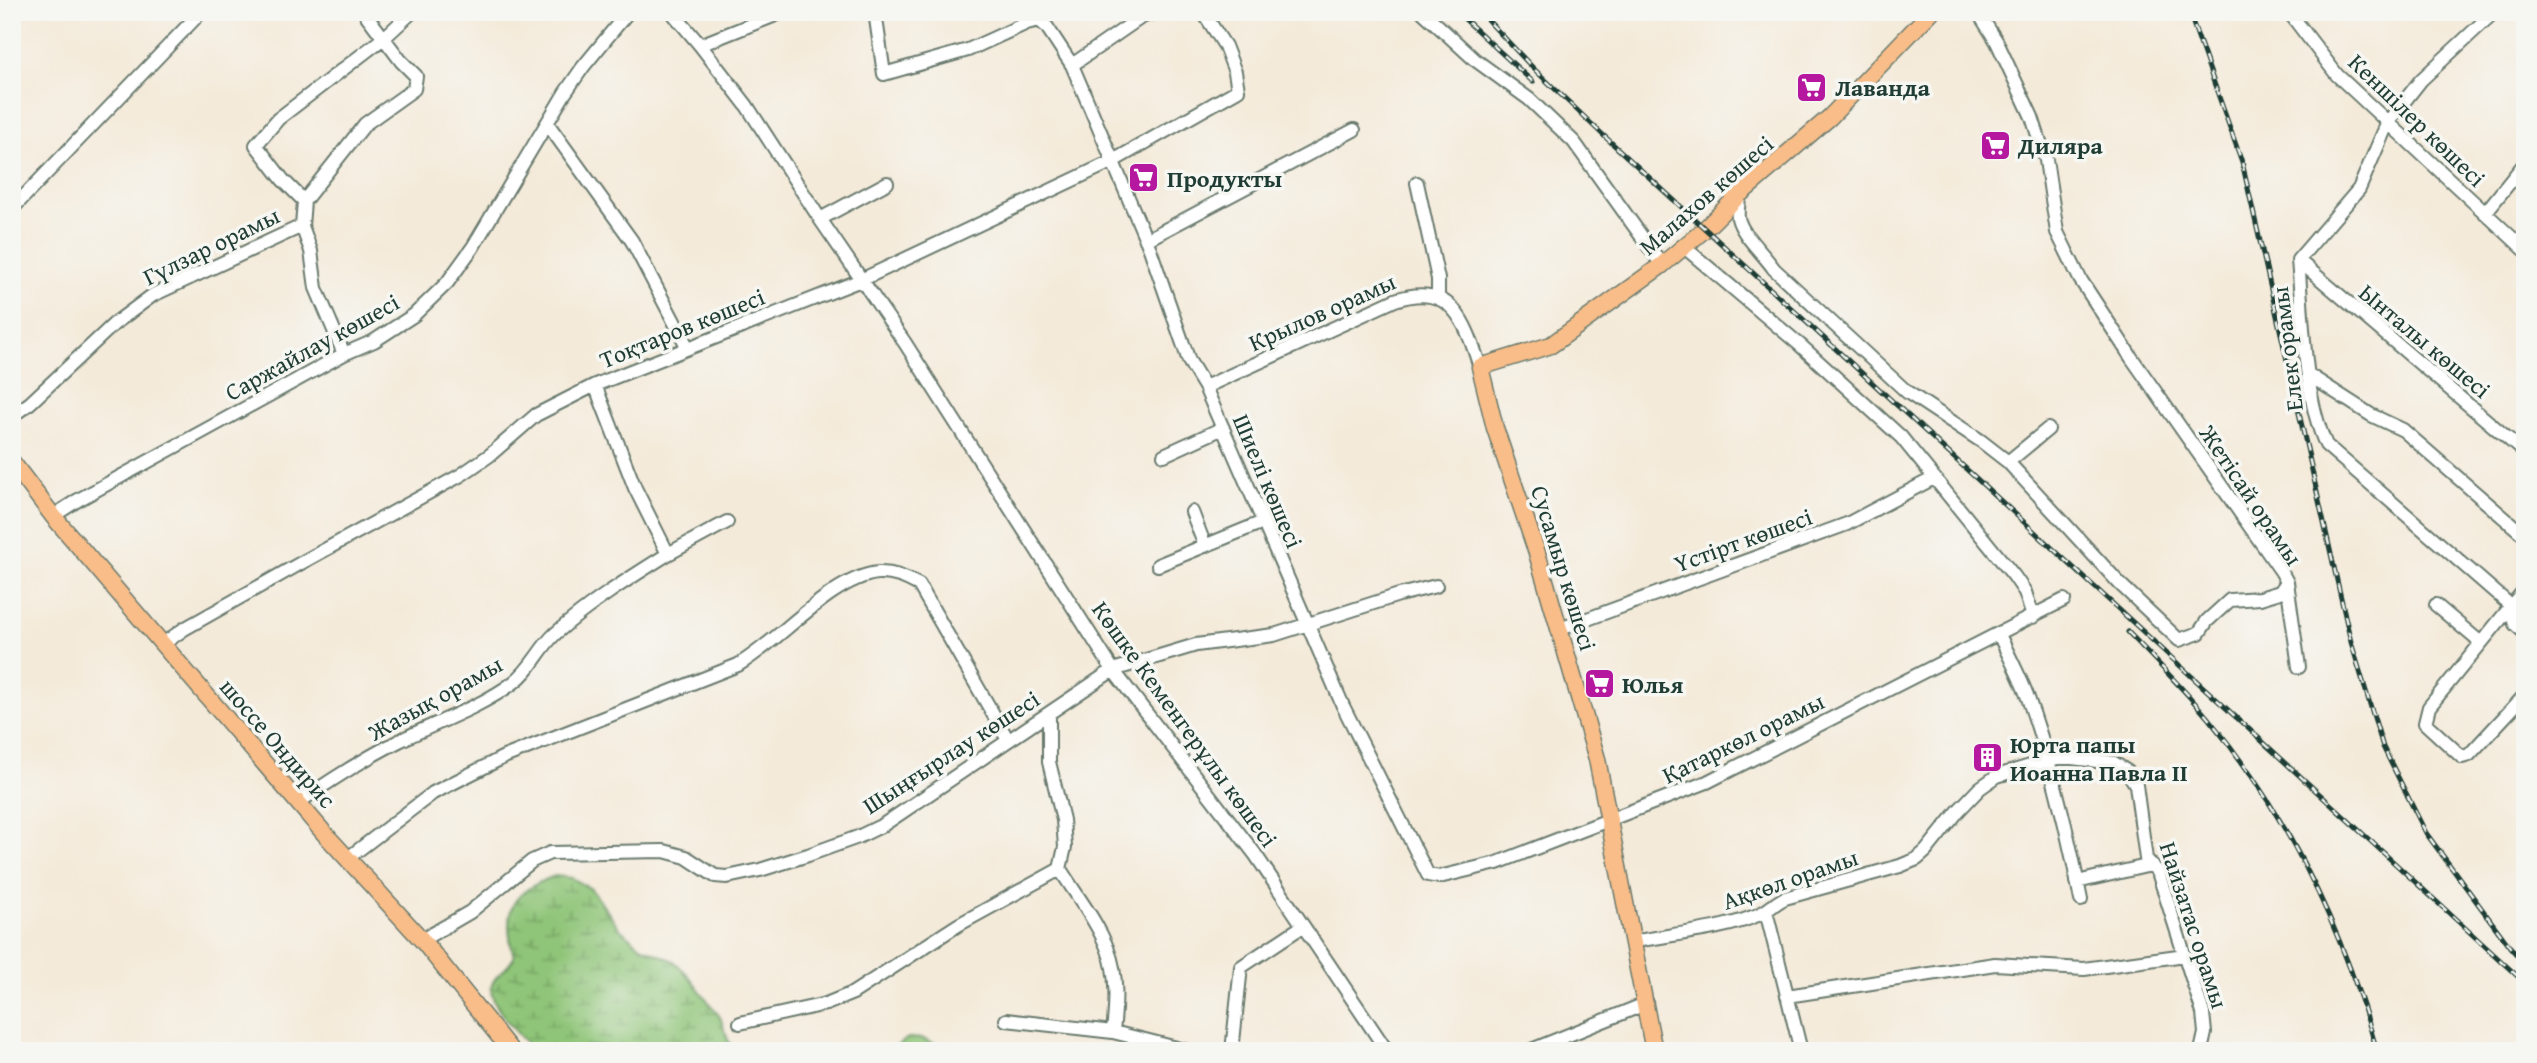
<svg xmlns="http://www.w3.org/2000/svg" width="2537" height="1063" viewBox="0 0 2537 1063" font-family="'Gentium Book Plus',serif">
<defs>
<pattern id="wetland-marsh" width="20" height="14" patternUnits="userSpaceOnUse" patternTransform="scale(1.75)"><rect width="20" height="14" fill="#8fc578"/><path d="M1 5h8M5 5V1M11 12h8M15 12V8" fill="none" stroke="#74a163"/></pattern>
</defs>
<rect width="100%" height="100%" fill="#f6f6f2"/>
<filter id="ink" filterUnits="userSpaceOnUse"><feTurbulence type="fractalNoise" baseFrequency=".0143" numOctaves="2"/><feDisplacementMap in="SourceGraphic" scale="14" xChannelSelector="R" yChannelSelector="G"/><feConvolveMatrix kernelMatrix="1 2 1 2 8 2 1 2 1" color-interpolation-filters="sRGB"/></filter>
<filter id="wash" filterUnits="userSpaceOnUse"><feTurbulence type="fractalNoise" baseFrequency=".00686" numOctaves="4" result="noise"/><feDisplacementMap in="SourceGraphic" scale="28" xChannelSelector="R" yChannelSelector="G"/><feGaussianBlur stdDeviation="1.57" result="paint"/><feColorMatrix in="noise" values="0 0 0 0 0 0 0 0 0 0 0 0 0 0 0 0 0 1.4 0 .05"/><feComposite in="paint" operator="in"/></filter>
<g filter="url(#wash)">
<rect width="100%" height="100%" fill="#f4ead9"/>
<path fill="url(#wetland-marsh)" stroke="#578156" stroke-width="2" d="M555 876 572 878 591 889 621 930 642 947 674 961 688 975 720 1017 728 1040 736 1051H644L591 1046 577 1051H534C521 1037 483 1001 493 982 498 972 508 970 514 957 502 910 510 892 555 876Z
M908 1038 923 1039 938 1045 989 1051H890Z"/>
</g>
<g filter="url(#ink)">
<g fill="none" stroke-linecap="round" stroke-linejoin="round">
<defs>
<path id="minor" d="M672 12 700 45 747 106 820 219 905 343 1113 670 1255 854 1387 1051
M875 12 884 74 968 50 1027 23 1039 20 1047 27 1072 65 1150 249 1189 361 1205 387 1343 706 1428 875 1439 877 1497 863 1707 782 2064 600
M1423 12 1474 59 1529 99 1574 142 1662 265
M2289 12 2337 75 2525 250
M2494 12 2421 80 2388 122 2359 189 2298 260C2303 316 2303 394 2326 445L2510 605 2515 624 2525 633
M12 20 15 12
M700 45 783 12
M1072 65 1140 18 1154 12
M547 123 632 241 688 348
M1417 183 1438 279V296
M1739 195C1739 202 1737 211 1738 218 1742 235 1763 253 1774 269L1907 392 1981 441 2008 462 2120 584 2179 640 2199 633 2207 621 2230 600 2260 598 2280 592 2287 582 2281 571 2131 357 2080 279 2057 232 2046 160 2032 117 1997 42 1978 12
M304 201 283 180 256 145 278 119 385 37 412 12
M304 201 365 124 414 89 416 76 401 61 364 12
M304 201 302 226 311 251 316 288 344 354
M12 209 201 12
M2485 213 2525 163
M820 219 887 183
M1146 240 1354 130
M1683 246 1800 345 1901 437 2014 576 2025 592 2033 617
M2298 260 2525 453
M2309 375 2371 415 2403 430 2525 536
M1205 387 1395 300C1452 281 1465 321 1480 367
M12 416 30 403 114 324 153 295 302 226
M1164 455 1223 428
M2008 462 2048 429
M1192 512 1205 546
M53 516 78 500 344 354 374 341 414 315 447 283 473 247 565 93 583 67 628 12
M668 554 727 522
M1158 565 1263 522
M2287 582 2299 667
M2525 589 2429 707 2425 723 2462 757 2469 755 2525 695
M2436 605 2481 643
M1560 629 1847 524 1934 478
M1999 634C2008 655 2020 676 2028 698 2051 763 2068 832 2081 900
M163 644 184 629 301 563 461 475 490 455 536 415 595 385 861 280 1113 161 1238 90 1235 72 1225 46 1203 12
M1049 713V762L1063 820 1065 847 1060 869C1076 895 1097 921 1108 950 1118 976 1116 1005 1113 1032L1189 1051
M299 802C331 780 365 758 399 741 437 722 479 708 513 683 531 670 539 649 555 634 590 603 628 579 668 554L635 488 595 385
M348 858 433 793 504 757 738 665C778 642 833 577 878 573 893 572 907 578 919 585L1008 740
M2077 882 2151 865
M1766 911 1801 1051
M422 940 470 912 532 861 550 853 664 851 686 857 715 876 727 877 760 870 808 855 858 837 883 825 1113 670 1196 645 1274 635 1399 595 1436 586
M1632 942C1671 934 1727 930 1762 913 1770 909 1776 902 1785 898L1900 866 1917 859 1926 851 1959 810 1980 788 1997 776 2057 758H2072L2114 763 2128 772 2136 785 2146 859 2158 872 2203 1013 2205 1033 2201 1051
M1787 996 1995 964 2084 969 2185 955
M1006 1020 1113 1032
M740 1023 826 1004 853 993 958 925 1060 869
M1232 1051 1241 967 1303 926
M1529 1051 1645 1004"/>
<path id="major" d="M12 462 53 516 324 833 422 940 511 1051
M1654 1051 1597 759 1537 553 1495 428 1480 367 1551 345 1662 265 1705 229 1739 195 1830 117 1931 12"/>
</defs>
<use href="#minor" stroke="#6a7a6e" stroke-width="16"/>
<use href="#major" stroke="#6a7a6e" stroke-width="19"/>
<use href="#minor" stroke="#fff" stroke-width="12"/>
<use href="#major" stroke="#f8bd88" stroke-width="16"/>
<defs>
<path id="rail" d="M1457 12 1533 82
M1480 12 1533 68 1602 134 2525 983
M2189 12 2242 162 2351 642 2383 747 2426 833 2510 947 2525 964
M2128 632C2155 660 2183 688 2208 718 2288 815 2343 931 2377 1051"/>
</defs>
<use href="#rail" stroke="#1f3d34" stroke-width="5"/>
<use href="#rail" stroke="#f6f6f2" stroke-width="2.5" stroke-dasharray="8" stroke-linecap="butt"/>
</g>
</g>
<defs>
<symbol id="supermarket-square" viewBox="-11 -11 22 22"><rect x="-9" y="-9" width="18" height="18" rx="4" fill="#b5179e" stroke="#f6f6f2"/><path d="M-6-5.5h2.5l.6 2H6L4.5 2H-2.5L-4.4-4H-6ZM-1.5 3.2a1.3 1.3 0 1 0 .1 0ZM3 3.2a1.3 1.3 0 1 0 .1 0Z" fill="#fff"/></symbol>
<symbol id="building-square" viewBox="-11 -11 22 22"><rect x="-9" y="-9" width="18" height="18" rx="4" fill="#b5179e" stroke="#f6f6f2"/><path d="M-4-6H4V6H1V3H-1V6H-4ZM-2.5-4.3h1.7v1.8h-1.7ZM.8-4.3h1.7v1.8H.8ZM-2.5-1h1.7V.8h-1.7ZM.8-1h1.7V.8H.8Z" fill="#fff"/></symbol>
</defs>
<g fill-rule="evenodd">
<use href="#supermarket-square" x="1794" y="70" width="35" height="35"/>
<use href="#supermarket-square" x="1978" y="128" width="35" height="35"/>
<use href="#supermarket-square" x="1126" y="160" width="35" height="35"/>
<use href="#supermarket-square" x="1582" y="666" width="35" height="35"/>
<use href="#building-square" x="1970" y="740" width="35" height="35"/>
</g>
<g text-anchor="middle" dominant-baseline="central" stroke-width="7" stroke-linejoin="round" paint-order="stroke">
<g font-size="24" font-weight="bold" fill="#1f3d34" stroke="#f6f6f2" text-anchor="start">
<text x="1835" y="87">Лаванда</text>
<text x="2018" y="145">Диляра</text>
<text x="1167" y="178">Продукты</text>
<text x="1622" y="684">Юлья</text>
<text x="2010" y="744">Юрта папы<tspan x="2010" dy="28">Иоанна Павла II</tspan></text>
</g>
<g font-size="24" fill="#1f3d34" stroke="#f6f6f2">
<text transform="translate(2417 120) rotate(44)">Кеншілер көшесі</text>
<text transform="translate(1706 195) rotate(-41)">Малахов көшесі</text>
<text transform="translate(211 246) rotate(-26)">Гүлзар орамы</text>
<text transform="translate(1322 312) rotate(-24)">Крылов орамы</text>
<text transform="translate(682 328) rotate(-22)">Тоқтаров көшесі</text>
<text transform="translate(2425 341) rotate(40)">Ынталы көшесі</text>
<text transform="translate(312 347) rotate(-29)">Саржайлау көшесі</text>
<text transform="translate(2287 349) rotate(-97)">Елек орамы</text>
<text transform="translate(1268 481) rotate(67)">Шиелі көшесі</text>
<text transform="translate(2251 495) rotate(56)">Жетісай орамы</text>
<text transform="translate(1743 540) rotate(-20)">Үстірт көшесі</text>
<text transform="translate(1564 568) rotate(73)">Сусамыр көшесі</text>
<text transform="translate(435 698) rotate(-29)">Жазық орамы</text>
<text transform="translate(1185 724) rotate(54)">Көшке Кеменгерұлы көшесі</text>
<text transform="translate(1743 738) rotate(-26)">Қатаркөл орамы</text>
<text transform="translate(278 743) rotate(49)">шоссе Ондирис</text>
<text transform="translate(951 752) rotate(-33)">Шыңғырлау көшесі</text>
<text transform="translate(1790 879) rotate(-19)">Ақкөл орамы</text>
<text transform="translate(2194 925) rotate(72)">Найзатас орамы</text>
</g>
</g>
<rect width="2537" height="1063" fill="none" stroke="#f6f6f2" stroke-width="42"/>
</svg>
